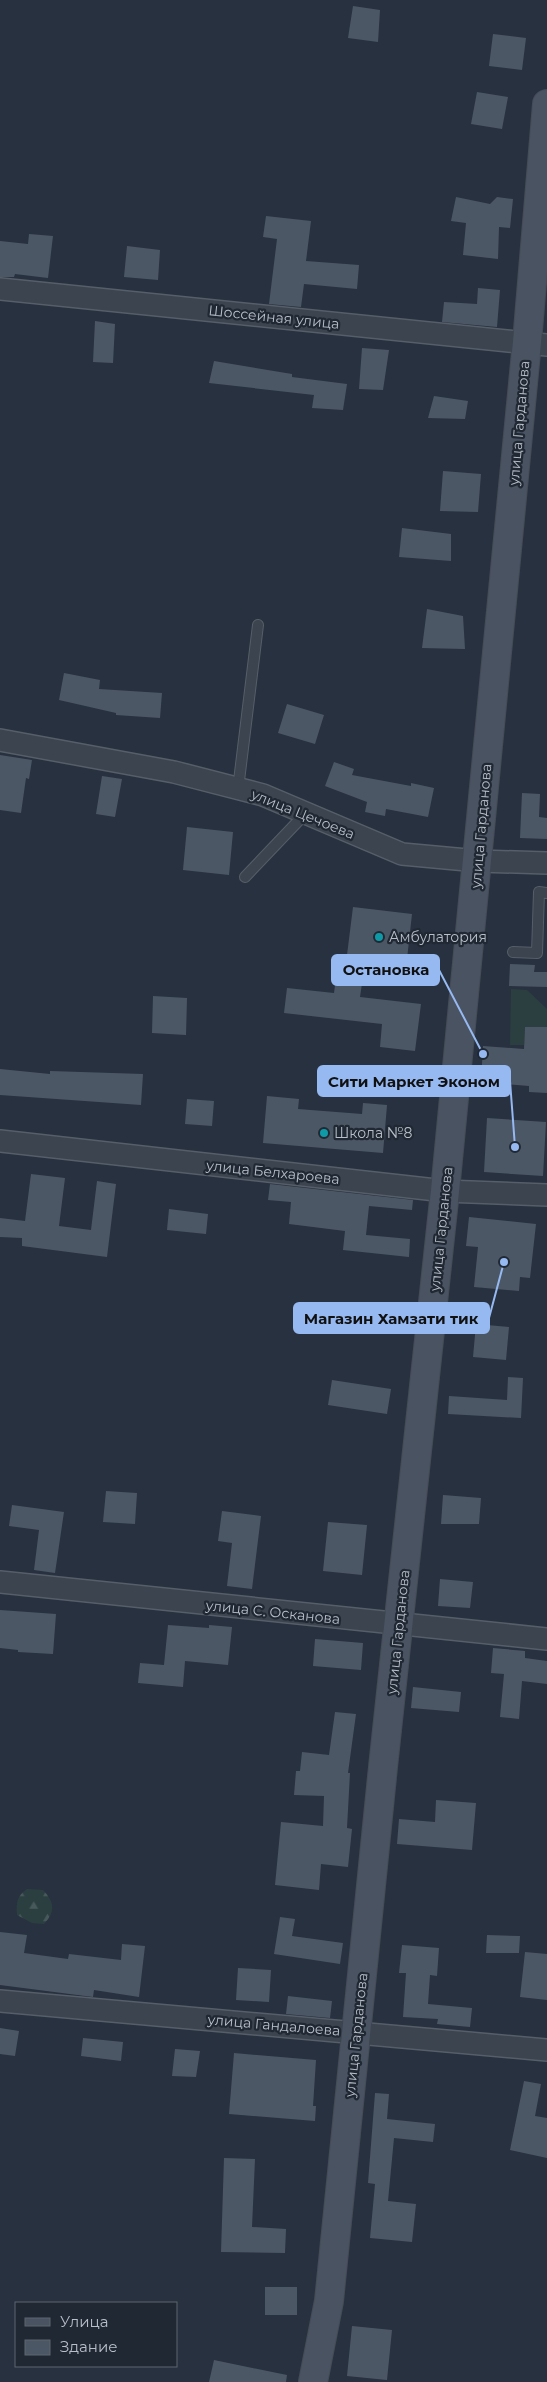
<svg xmlns="http://www.w3.org/2000/svg" width="547" height="2382" viewBox="0 0 547 2382" font-family="Montserrat,sans-serif">
<defs>
<pattern id="forest-firs" width="22" height="20" patternUnits="userSpaceOnUse" patternTransform="scale(1.25)"><rect width="22" height="20" fill="#2b3f41"/><path d="M5 1l3.5 6h-7zM16 11l3.5 6h-7z" fill="#48595b"/></pattern>
</defs>
<rect width="100%" height="100%" fill="#28313f"/>
<path fill="#2b3f41" d="M511 989 527 990 547 1009V1027H525L524 1045H510Z"/>
<path fill="url(#forest-firs)" d="M27 1889 43 1890C54 1902 56 1911 44 1924L32 1923 17 1915C16 1902 17 1896 27 1889Z"/>
<path fill="#4c5765" d="M353 6 380 10 378 42 348 38Z
M493 34 526 38 522 70 489 66Z
M477 92 508 97 502 129 471 124Z
M456 197 490 204 497 197 513 199 510 228 499 227 498 259 463 255 466 223 451 221Z
M266 216 311 221 306 261 359 265 357 289 304 284 301 307 269 304 277 239 263 237Z
M29 234 53 236 48 278 15 274 14 277H0V241L28 244Z
M127 246 160 250 158 280 124 277Z
M478 288 500 290 497 327 442 322 444 302 477 304Z
M95 321 115 324 113 363 93 362Z
M362 348 389 350 383 390 359 389Z
M214 361 292 374V377L347 384 343 410 312 408 314 395 209 383Z
M434 396 468 401 465 419 428 418Z
M443 471 481 474 478 512 440 511Z
M402 528 451 534V561L399 557Z
M427 609 463 616 465 649 422 648Z
M64 673 100 680 99 689 162 693 160 718 116 715V713L59 700Z
M287 704 324 715 315 744 278 733Z
M0 755 32 760 29 779 26 778 21 813 0 810Z
M334 762 354 769 352 775 411 786V783L434 788 428 817 386 809 385 816 365 812 367 802 325 786Z
M102 776 122 779 115 817 96 814Z
M522 793 540 794 539 817 547 818V839L520 838Z
M187 827 233 832 229 875 183 870Z
M353 907 412 914 406 968 365 963 360 997 421 1004 415 1051 380 1047 382 1024 284 1013 287 988 334 993 336 978 344 979Z
M510 964 535 965 534 972H547V987L509 986Z
M153 996 187 998 186 1035 152 1033Z
M525 1027H547V1093L529 1092V1086L481 1082 483 1046 524 1049Z
M0 1069 50 1074V1071L143 1074 141 1105 0 1095Z
M267 1096 299 1099 298 1109 362 1114 363 1103 387 1105 383 1153 263 1143Z
M187 1099 214 1101 212 1126 185 1124Z
M487 1118 546 1122 543 1176 484 1172Z
M31 1174 65 1178 59 1226 91 1230 97 1181 116 1184 107 1257 22 1246V1238L0 1237V1218L25 1221Z
M270 1184 413 1200 412 1210 369 1206 366 1235 410 1239 409 1257 343 1250 345 1231 289 1224 291 1202 268 1200Z
M169 1209 208 1214 206 1234 167 1230Z
M469 1217 536 1224 530 1278 520 1277 519 1291 474 1287 478 1247 466 1246Z
M476 1324 509 1327 506 1360 473 1357Z
M508 1377 523 1378 521 1418 448 1414 449 1396 507 1400Z
M332 1380 391 1389 387 1414 328 1405Z
M106 1491 137 1493 135 1524 103 1522Z
M443 1495 481 1498 479 1524H441Z
M12 1505 64 1512 55 1573 34 1570 39 1530 9 1526Z
M222 1511 261 1516 252 1589 227 1586 232 1543 218 1541Z
M328 1522 367 1525 362 1575 323 1571Z
M440 1579 473 1582 470 1608 438 1606Z
M0 1610 56 1614 53 1654 18 1652V1650L0 1648Z
M168 1625 209 1628V1625L232 1627 228 1665 185 1661 183 1687 138 1683 140 1663 164 1665Z
M315 1639 363 1643 361 1670 313 1666Z
M493 1648 525 1651V1658L547 1661V1684L522 1681 519 1719 500 1717 504 1674 491 1673Z
M413 1687 461 1692 459 1712 411 1708Z
M335 1712 356 1714 348 1773H350L347 1828 352 1829 348 1867 321 1864 319 1890 275 1885 281 1822 323 1826 324 1796 294 1795 296 1771H300L302 1752 329 1755Z
M436 1800 476 1803 472 1850 397 1844 399 1819 435 1822Z
M280 1917 295 1919 292 1936 343 1943 340 1964 274 1954Z
M0 1932 27 1935 24 1953 68 1959 69 1954 121 1960 122 1944 145 1946 139 1997 94 1990 93 1997 0 1985Z
M487 1935 520 1936 519 1953H486Z
M402 1945 439 1948 437 1976 430 1975 428 2004 472 2008 470 2027 437 2024 438 2019 403 2017 406 1973H399Z
M525 1952 547 1954V2000L520 1997Z
M238 1968 271 1970 269 2002 236 2000Z
M288 1996 332 2001 330 2018 286 2014Z
M0 2028 19 2031 15 2056 0 2054Z
M83 2038 123 2042 121 2061 81 2056Z
M175 2049 200 2051 196 2077 172 2076Z
M234 2053 316 2060 313 2106H316L315 2121 229 2114Z
M524 2081 541 2084 535 2116 547 2118V2158L510 2150Z
M375 2093 389 2094 387 2119 435 2124 433 2142 394 2138 388 2201 416 2204 412 2242 370 2238 375 2184 368 2183Z
M224 2158 255 2159 252 2227 286 2229 285 2253 221 2252Z
M265 2287H297V2315H265Z
M352 2326 392 2330 387 2380 347 2376Z
M214 2360 287 2375 286 2382H209Z"/>
<g fill="none" stroke-linecap="round" stroke-linejoin="round">
<defs>
<path id="lane" d="M238 789 258 625
M245 877 305 814
M513 952 537 953 539 892 547 893"/>
<path id="street" d="M0 289 547 345
M0 740 174 772 263 795 402 854 478 861 547 863
M0 1141 445 1191 547 1195
M0 1582 547 1639
M0 2001 547 2050"/>
<path id="secondary" d="M313 2382 329 2301 383 1767 445 1191 527 342 547 104"/>
</defs>
<use href="#lane" stroke="#565e69" stroke-width="12"/>
<use href="#street" stroke="#565e69" stroke-width="24"/>
<use href="#secondary" stroke="#454c58" stroke-width="30"/>
<use href="#lane" stroke="#3b444f" stroke-width="10"/>
<use href="#street" stroke="#3b444f" stroke-width="21"/>
<use href="#secondary" stroke="#4a5362" stroke-width="28"/>
</g>
<g fill="#0f9aa8" stroke="#202834" stroke-width="2">
<circle cx="379" cy="937" r="5"/>
<circle cx="324" cy="1133" r="5"/>
</g>
<g text-anchor="middle" dominant-baseline="central" stroke-width="4.5" stroke-linejoin="round" paint-order="stroke">
<g font-size="14" fill="#b8bfc9" stroke="#202834">
<text transform="translate(274 317) rotate(6)">Шоссейная улица</text>
<text transform="translate(519 423) rotate(-85)">улица Гарданова</text>
<text transform="translate(303 814) rotate(22)">улица Цечоева</text>
<text transform="translate(481 826) rotate(-85)">улица Гарданова</text>
<text transform="translate(273 1172) rotate(6)">улица Белхароева</text>
<text transform="translate(441 1229) rotate(-84)">улица Гарданова</text>
<text transform="translate(273 1612) rotate(6)">улица С. Осканова</text>
<text transform="translate(398 1632) rotate(-84)">улица Гарданова</text>
<text transform="translate(274 2025) rotate(5)">улица Гандалоева</text>
<text transform="translate(356 2035) rotate(-84)">улица Гарданова</text>
</g>
<g font-size="14" fill="#b8bfc9" stroke="#202834" text-anchor="start">
<text x="389" y="937">Амбулатория</text>
<text x="334" y="1133">Школа №8</text>
</g>
</g>
<path fill="none" stroke="#96b9f1" stroke-width="2" d="M483 1054L439 970M515 1147L510 1081M504 1262L489 1318"/>
<g fill="#96b9f1" stroke="#202834" stroke-width="2">
<circle cx="483" cy="1054" r="5"/>
<circle cx="515" cy="1147" r="5"/>
<circle cx="504" cy="1262" r="5"/>
</g>
<g fill="#96b9f1" stroke="#96b9f1" stroke-width="2">
<rect x="332" y="955" width="107" height="30" rx="5"/>
<rect x="318" y="1066" width="192" height="30" rx="5"/>
<rect x="294" y="1303" width="195" height="30" rx="5"/>
</g>
<g font-size="15" text-anchor="middle" font-weight="bold" fill="#111">
<text x="386" y="975">Остановка</text>
<text x="414" y="1087">Сити Маркет Эконом</text>
<text x="391" y="1324">Магазин Хамзати тик</text>
</g>
<rect x="15" y="2302" width="162" height="65" fill="#202834" stroke="#5d6470"/>
<rect x="25" y="2318" width="25" height="8" fill="#4a5362" stroke="#5d6470"/>
<text x="60" y="2327" font-size="15" fill="#b8bfc9">Улица</text>
<rect x="25" y="2340" width="25" height="15" fill="#4c5765" stroke="#5d6470"/>
<text x="60" y="2352" font-size="15" fill="#b8bfc9">Здание</text>
</svg>
